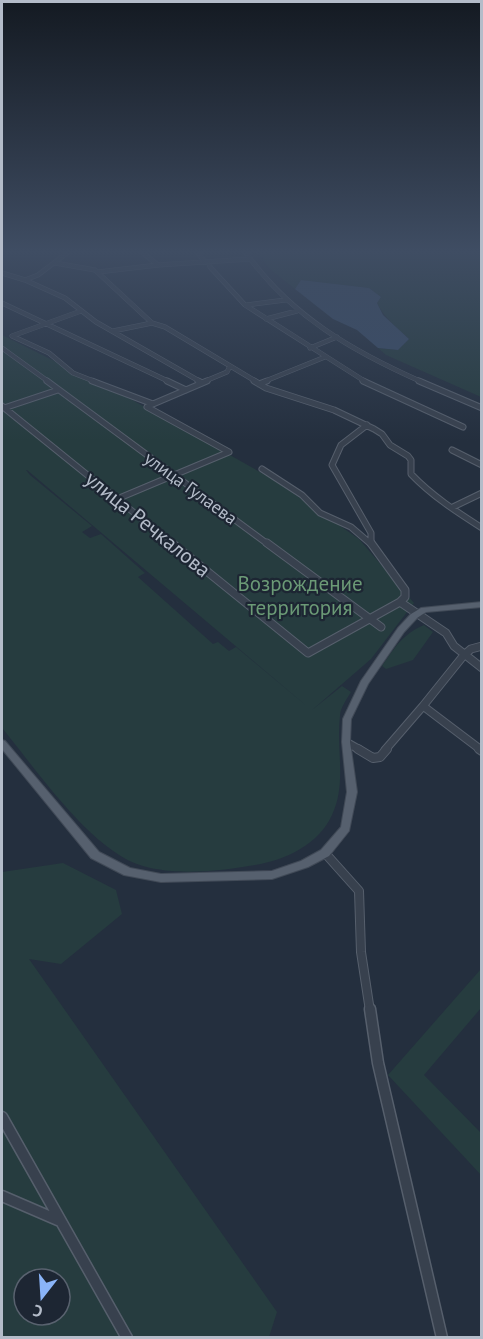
<svg xmlns="http://www.w3.org/2000/svg" width="483" height="1339" viewBox="0 0 483 1339" font-family="'PT Sans',sans-serif">
<rect width="100%" height="100%" fill="#242f3e"/>
<path fill="#263c3f" fill-rule="evenodd" d="M259 253H481V397L386 355 378 348 398 350 409 339C397 328 384 317 377 303L381 297 369 288 301 280 295 289 270 269Z
M2 335 127 397 274 480 359 539 414 603 371 659 312 710 342 686 351 692C347 699 340 708 340 716 336 750 347 783 332 815 319 844 286 860 255 865 220 871 178 876 143 866 92 852 36 769 2 728ZM26 470H27L309 708 236 647 229 651 218 642 213 644 138 577 145 573 101 534 90 538 82 532 92 526 30 475Z
M424 625 433 632 413 660 386 669 382 666C395 647 403 634 424 625Z
M63 863 116 890 122 914 61 964 29 959 277 1312 269 1337 2 1338V872ZM24 1279H60V1315H24Z
M481 969V1008L424 1075 481 1133V1175L388 1075Z"/>
<path fill="#394c67" d="M301 280 369 288 381 297 377 303 383 315 409 339 398 350 378 348 357 330 333 319 295 289Z"/>
<g fill="none" stroke-linecap="round" stroke-linejoin="round">
<defs>
<path id="minor-far4" d="M143 253 158 265
M198 253 204 261
M246 253C291 316 352 351 422 382
M55 263 95 270 152 323 165 327 257 382
M209 263 210 267 245 305 366 382
M98 272 158 265 250 259
M2 273 25 280 38 275 67 253
M25 280 65 298 96 322 201 382
M2 303 170 382
M247 305 285 300
M81 311 12 336 49 353 73 373 96 382
M266 319 297 311
M113 331 152 323
M2 348 49 382
M310 348 337 337
M203 382 227 372 229 368
M263 382 325 357"/>
<path id="minor-far3" d="M47 381 269 545
M92 381 153 404 207 381
M167 381 186 390
M198 381 202 383
M254 381 266 388 334 410 374 429 382 434 390 445 408 456 411 460V474C432 496 457 512 482 528
M363 381 463 427
M419 381 482 408
M259 384 267 381
M2 406 174 545
M4 408 58 390
M367 425 341 445 332 465 371 533V543
M452 450 482 465
M262 469 302 495 320 513 351 527 372 545
M117 499 229 452 147 407 151 405
M453 507 482 493"/>
<path id="minor-far2" d="M172 543 308 653 400 602 446 633 454 646 482 668
M267 543 381 627
M371 543 405 590V597L400 602
M346 742 360 750
M385 750 423 706
M481 750 423 706 464 655 471 649 482 646"/>
<path id="minor-far1" d="M358 749 373 758 380 757 387 749
M479 749 482 751
M325 853 359 891 361 952 370 1011"/>
<path id="minor" d="M370 1009 378 1063 442 1338
M2 1117 127 1338
M2 1196 60 1221"/>
<path id="major" d="M482 602V607L426 612 417 618 404 632 368 684 351 719 350 742 357 792 349 831 329 856 308 867 272 879 161 882 124 875 91 858 2 749V740L5 741 99 852 130 868 161 874 272 871 301 861 321 850 341 827 347 792 342 742 343 719 361 681 398 628 411 614 421 608Z"/>
</defs>
<use href="#minor-far4" stroke="#565f6c" stroke-width="5"/>
<use href="#minor-far3" stroke="#565f6c" stroke-width="7"/>
<use href="#minor-far2" stroke="#565f6c" stroke-width="9"/>
<use href="#minor-far1" stroke="#565f6c" stroke-width="10"/>
<use href="#minor" stroke="#565f6c" stroke-width="13"/>
<use href="#major" stroke="#414a57" stroke-width="2"/>
<use href="#minor-far4" stroke="#38414e" stroke-width="4"/>
<use href="#minor-far3" stroke="#38414e" stroke-width="5"/>
<use href="#minor-far2" stroke="#38414e" stroke-width="7"/>
<use href="#minor-far1" stroke="#38414e" stroke-width="8"/>
<use href="#minor" stroke="#38414e" stroke-width="10"/>
<use href="#major" fill="#56606e" fill-rule="evenodd"/>
</g>
<linearGradient id="sky" x2="0" y2="1"><stop stop-color="#141a22"/><stop offset="0.57" stop-color="#3f4d63"/><stop offset="1" stop-color="#3f4d63" stop-opacity="0"/></linearGradient>
<rect width="483" height="441" fill="url(#sky)"/>
<g text-anchor="middle" dominant-baseline="central" stroke-width="4.5" stroke-linejoin="round" paint-order="stroke">
<g font-size="18" fill="#b4bcc9" stroke="#1d2633">
<text transform="translate(191 488) rotate(36)">улица Гулаева</text>
</g>
<g font-size="21" fill="#b4bcc9" stroke="#1d2633">
<text transform="translate(148 524) rotate(39)">улица Речкалова</text>
</g>
<g font-size="21" fill="#6b9a76" stroke="#1d2633">
<text x="300" y="583">Возрождение<tspan x="300" dy="24">территория</tspan></text>
</g>
</g>
<rect width="483" height="1339" fill="none" stroke="#b4bcc9" stroke-width="6"/>
<g transform="translate(42 1297) rotate(197)"><circle r="28" fill="#1d2633" stroke="#59626f" stroke-width="1.5"/>
<path d="M0-4.5L10 22L0 15L-10 22Z" fill="#8ab4f8"/>
<text y="-9" font-size="16" font-weight="bold" text-anchor="middle" fill="#b4bcc9">С</text>
</g>
</svg>
